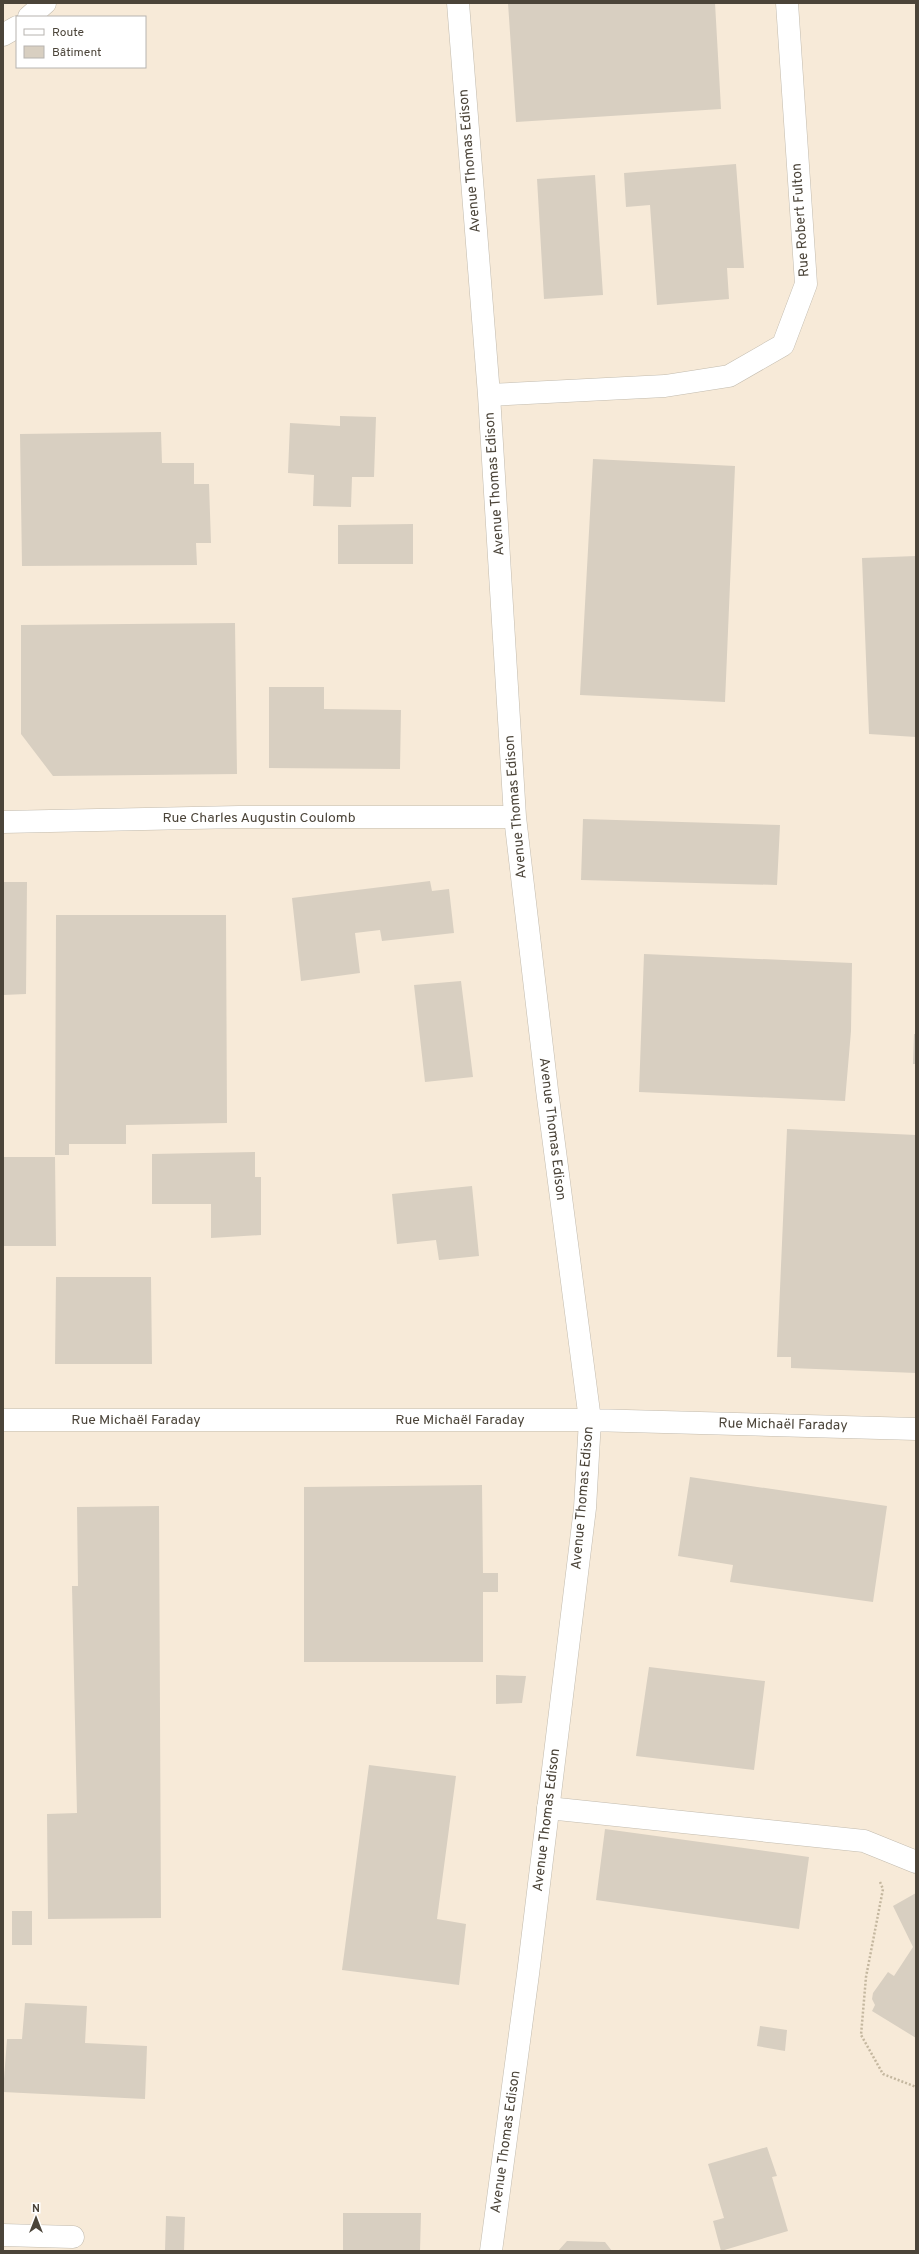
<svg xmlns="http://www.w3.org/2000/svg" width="919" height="2254" viewBox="0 0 919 2254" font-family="Overpass,sans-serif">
<rect width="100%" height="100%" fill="#f6f3ec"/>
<path fill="#f7ead8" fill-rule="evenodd" d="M3 3H916V2251H3ZM17 17H145V67H17Z"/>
<path fill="#d8cfc1" d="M508 3H715L721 109 516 122Z
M736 164 744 268H727L729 299 657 305 650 205 626 207 624 173Z
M595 175 603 295 544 299 537 179Z
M340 416 376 417 374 477H352L351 507 313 506 314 475 288 473 290 423 340 426Z
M161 432 162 463H194V484H209L211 543H196L197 565 22 566 20 434Z
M593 459 735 466 725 702 580 695Z
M413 524V564H338V525Z
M916 556V737L869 734 862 558Z
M235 623 237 774 53 776 21 734V625Z
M269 687H324V709L401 710 400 769 269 768Z
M583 819 780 825 777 885 581 880Z
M430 881 432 891 449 889 454 933 382 941 380 930 355 933 360 973 301 981 292 898Z
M3 882H27L26 994 3 995Z
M56 915H226L227 1123 126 1125V1144H69V1155H55Z
M644 954 852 963 851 1031 845 1101 639 1092Z
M461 981 473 1077 425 1082 414 985Z
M914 1034H916V1064H913Z
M787 1129 916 1135V1373L791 1368V1357H777Z
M255 1152V1177H261V1235L211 1238V1204H152V1154Z
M3 1157H55L56 1246H3Z
M472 1186 479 1256 439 1260 436 1240 397 1244 392 1194Z
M56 1277H151L152 1364H55Z
M690 1477 887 1506 873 1602 730 1582 733 1565 678 1556Z
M482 1485 483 1573H498V1592H483V1662H304V1487Z
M159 1506 161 1918 48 1919 47 1814 77 1813 72 1586H78L77 1507Z
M649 1667 765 1681 754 1770 636 1756Z
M496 1675 526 1676 522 1703 496 1704Z
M369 1765 456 1776 437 1919 466 1924 459 1985 342 1970Z
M605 1829 809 1857 799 1929 596 1900Z
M916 1893V2038L872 2011 875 2005 872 1999 873 1993 888 1972 894 1976 913 1947 893 1906Z
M12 1911H32V1945H12Z
M25 2003 87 2006 85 2043 147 2046 145 2099 3 2092 7 2039H22Z
M760 2026 787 2030 785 2051 757 2046Z
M767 2147 777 2176 772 2177 788 2231 721 2251 713 2221 724 2218 708 2164Z
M343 2213H421L420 2251H343Z
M166 2216 185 2217 184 2251H165Z
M567 2241 605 2242 612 2251H558Z"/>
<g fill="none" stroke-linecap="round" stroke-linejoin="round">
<defs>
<path id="lane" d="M548 1808 864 1841 916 1862
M3 2235 73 2237"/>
<path id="street" d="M458 3 489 395 515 817 547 1090 590 1420 585 1508 528 1974 491 2251
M29 17 45 3
M3 35 17 27
M489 395 665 386 729 376 783 345 806 284 787 3
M3 822 239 817H515
M3 1420H590L916 1429"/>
</defs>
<use href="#lane" stroke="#c2bbae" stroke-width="23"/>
<use href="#street" stroke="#c2bbae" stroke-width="23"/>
<path stroke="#c4b79f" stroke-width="2.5" stroke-dasharray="2 2" stroke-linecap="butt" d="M880 1882 883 1889 866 1977 861 2035 883 2074 916 2087"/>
<use href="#lane" stroke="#fff" stroke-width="22"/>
<use href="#street" stroke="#fff" stroke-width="22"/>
</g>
<g text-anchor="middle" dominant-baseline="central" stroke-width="3" stroke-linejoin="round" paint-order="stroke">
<g font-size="14" fill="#4b4439" stroke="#fff">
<text transform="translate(470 161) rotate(-95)">Avenue Thomas Edison</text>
<text transform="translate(801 220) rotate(-94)">Rue Robert Fulton</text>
<text transform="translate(495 484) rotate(-94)">Avenue Thomas Edison</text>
<text transform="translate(516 807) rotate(-95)">Avenue Thomas Edison</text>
<text x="259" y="818">Rue Charles Augustin Coulomb</text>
<text transform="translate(552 1129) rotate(83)">Avenue Thomas Edison</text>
<text x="136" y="1420">Rue Michaël Faraday</text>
<text x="460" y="1420">Rue Michaël Faraday</text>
<text transform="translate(783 1425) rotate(1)">Rue Michaël Faraday</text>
<text transform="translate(583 1498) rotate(-85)">Avenue Thomas Edison</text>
<text transform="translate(547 1820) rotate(-83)">Avenue Thomas Edison</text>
<text transform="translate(506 2142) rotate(-82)">Avenue Thomas Edison</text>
</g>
</g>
<rect width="919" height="2254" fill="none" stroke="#4b4439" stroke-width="8"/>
<rect x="16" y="16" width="130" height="52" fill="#ffffff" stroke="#b7b4b0"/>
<rect x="24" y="29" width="20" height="6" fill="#ffffff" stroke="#b7b4b0"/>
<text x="52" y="36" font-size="12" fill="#4b4439">Route</text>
<rect x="24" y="46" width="20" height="12" fill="#d8cfc1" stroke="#b7b4b0"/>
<text x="52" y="56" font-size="12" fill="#4b4439">Bâtiment</text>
<g transform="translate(36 2218)" stroke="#ffffff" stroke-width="3" paint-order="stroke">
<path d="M0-3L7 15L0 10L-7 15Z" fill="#4b4439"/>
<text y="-6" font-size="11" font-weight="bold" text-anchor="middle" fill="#4b4439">N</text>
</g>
</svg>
